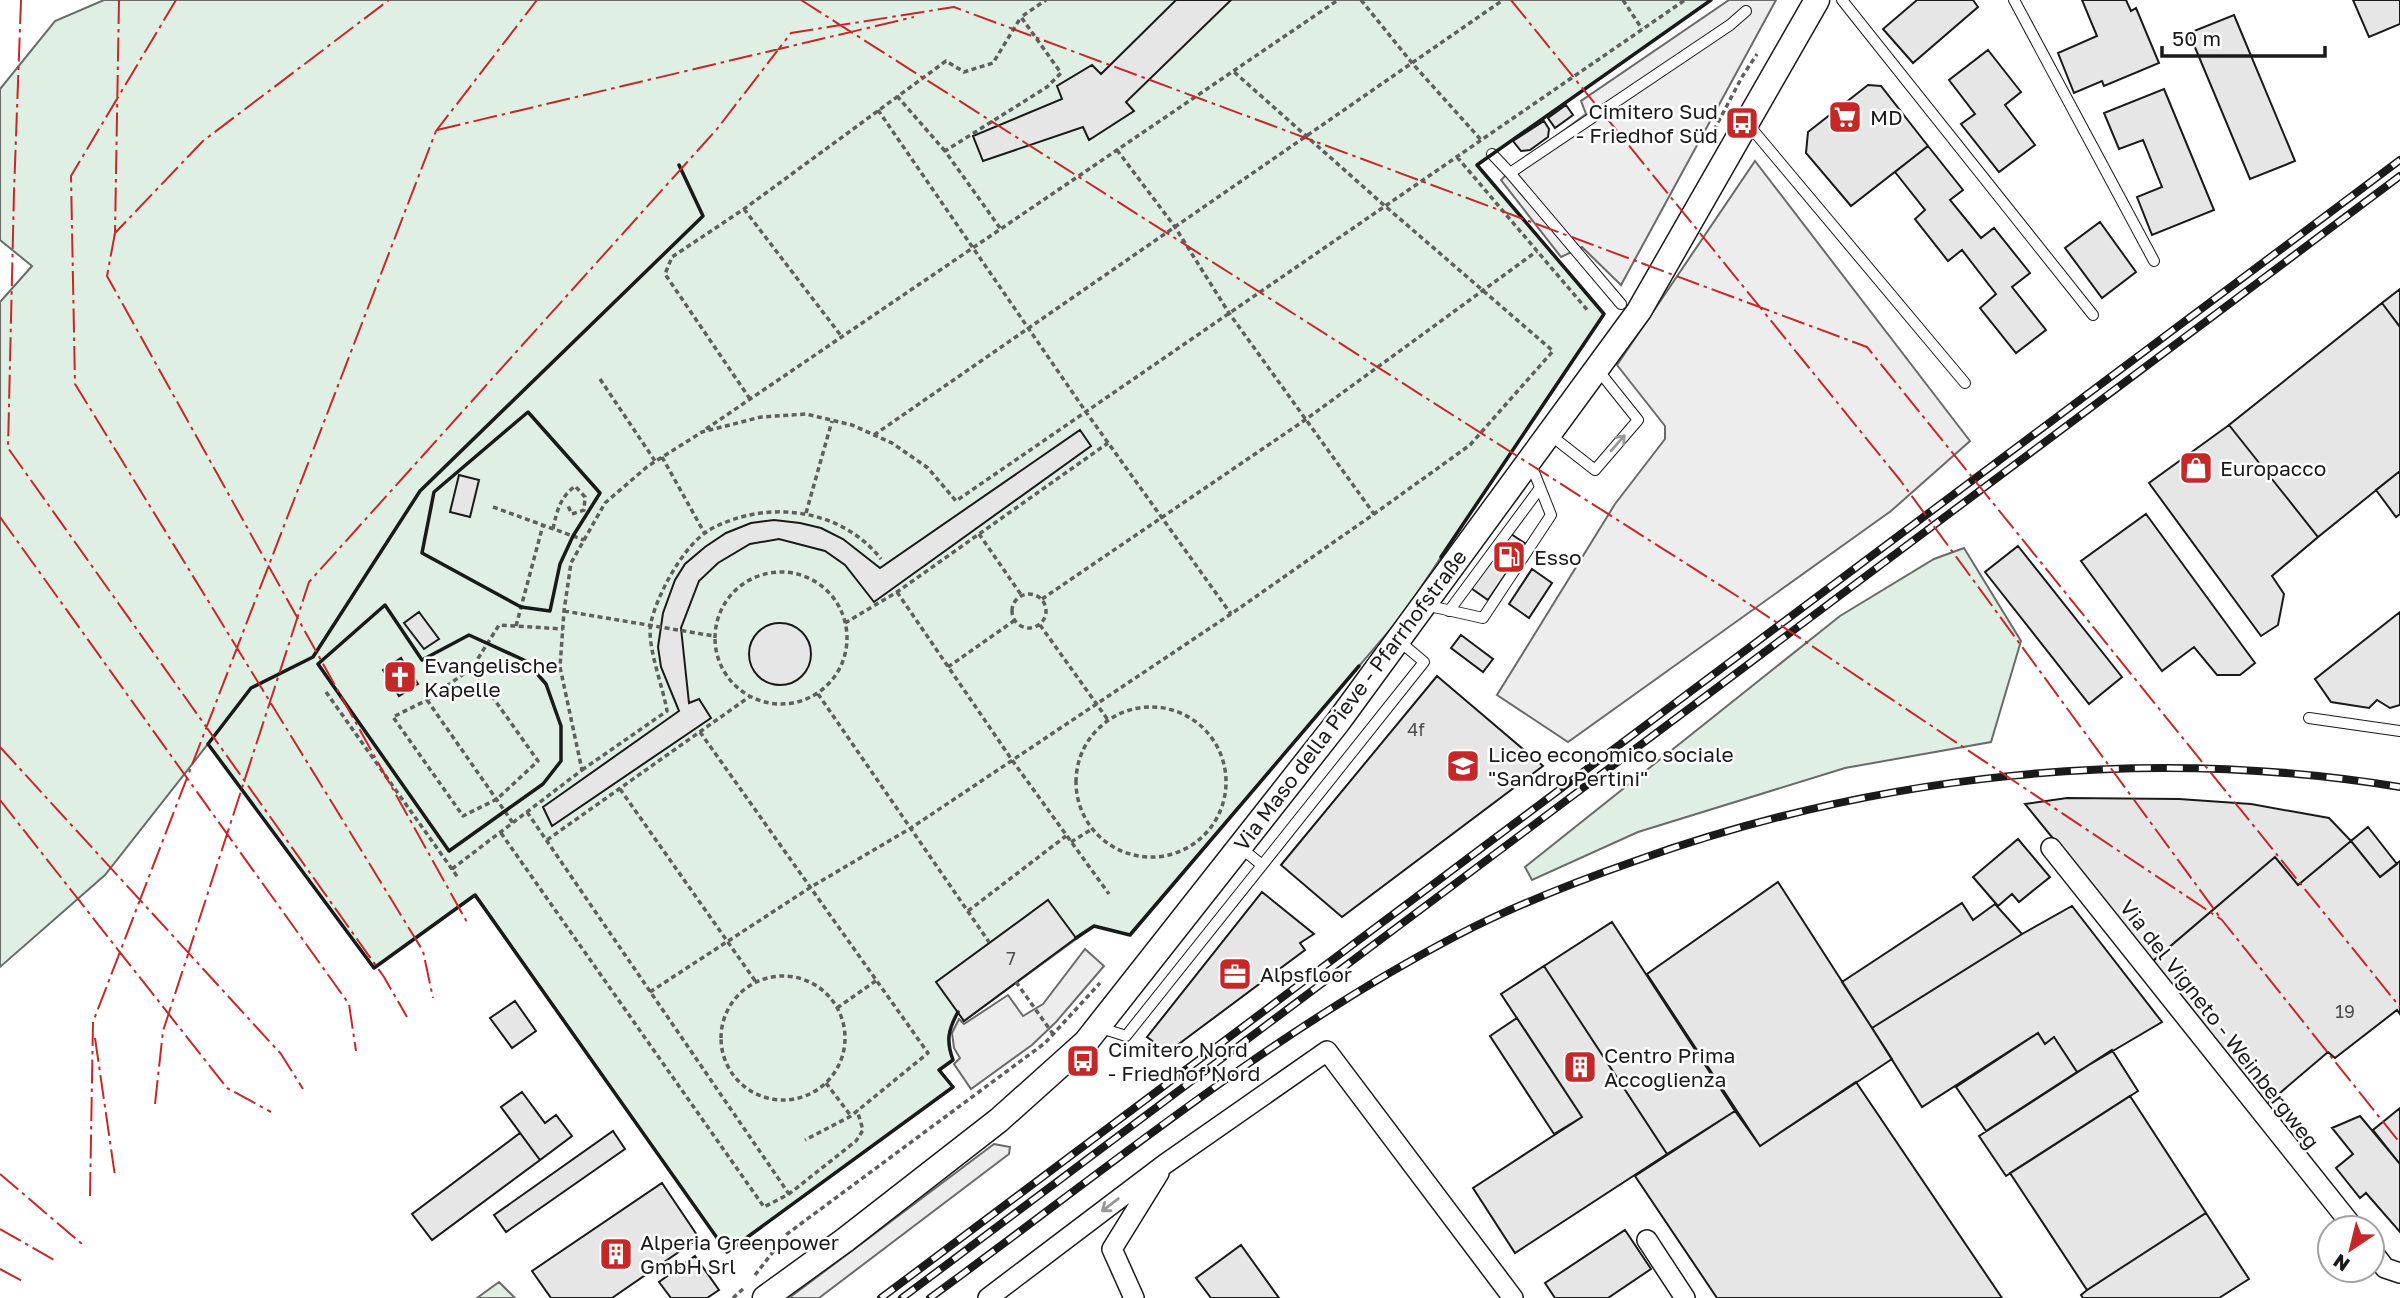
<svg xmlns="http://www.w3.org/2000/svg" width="2400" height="1298" viewBox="0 0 2400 1298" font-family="'Golos Text',sans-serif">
<rect width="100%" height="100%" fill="#fff"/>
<path fill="#e0efe3" stroke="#6a6a6a" stroke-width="2" d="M104 0H1711L1477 165 1604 314 1401 617 1129 935 1094 926 964 1021 958 1012C947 1032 946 1039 953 1060L940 1070 953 1087 727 1252 476 895 374 968 208 744 105 875 0 967V302L32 266 0 240V89L55 21Z
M1964 548 2021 641 1991 742 1845 768 1638 832 1532 880 1525 867 1840 616 1934 559Z
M499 1282 515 1298H477Z"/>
<path fill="#ededed" stroke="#6a6a6a" stroke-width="2" d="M1729 0H1776L1621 285 1582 247 1561 257 1501 180 1513 168 1586 114 1581 101Z
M1755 161 1970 441 1891 511 1568 742 1497 695 1615 504 1665 439V426L1617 365Z
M1085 949 1104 966 1056 1022 1032 1045 971 1089 954 1064 960 1058 954 1048 952 1033 959 1019 964 1024 1008 995 1023 1016 1043 1004Z
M994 1144 1010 1147 1009 1154 819 1298H789Z"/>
<path fill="#e6e6e6" stroke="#1a1a1a" stroke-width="2" d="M1176 0H1231L1126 102 1134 111 1089 140 1083 127 983 161 973 136 1062 99 1057 86 1092 65 1101 74Z
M1917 0H1973L1978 7 1913 63 1883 29Z
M2082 0H2126L2131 11 2136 8 2159 63 2104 86 2102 81 2074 93 2058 53 2097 36Z
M2353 0H2400V24L2369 37Z
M2234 15 2295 161 2250 179 2189 33Z
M1988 50 2021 92 2005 105 2035 145 1999 172 1961 124 1975 114 1949 80Z
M1868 85 1881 86 1928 146 1851 206 1806 153 1808 132Z
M2164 89 2214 210 2152 235 2137 197 2162 187 2143 140 2119 149 2104 113Z
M1566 105 1573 115 1555 128 1548 118Z
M1544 121 1549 129 1548 137 1530 150 1521 151 1513 141Z
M1928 146 1963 190 1950 200 1981 238 1994 228 2030 273 2012 287 2046 330 2016 353 1980 308 1996 294 1962 250 1948 261 1915 219 1925 210 1895 172Z
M2100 222 2136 272 2102 298 2065 248Z
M2400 289V327L2382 303Z
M2382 303 2400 327V471L2318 537 2229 425Z
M2229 425 2318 537 2272 576 2284 594 2278 625 2261 636 2149 483Z
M1080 430 1091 446 874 602 845 565 825 551 779 539 750 544 718 563 699 581 681 628 689 703 699 699 711 718 552 826 543 807 679 711 661 667 658 647 663 613 675 580 685 564 705 547 726 533 751 523 774 520 800 523 821 528 843 539 880 568Z
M2400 471V514L2396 517 2376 490Z
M459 475 479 480 470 517 450 512Z
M2146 514 2255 663 2240 675H2217L2194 647 2162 671 2081 561Z
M1505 530 1526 544 1488 600 1468 586Z
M2018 546 2122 677 2089 704 1985 572Z
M1532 569 1552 583 1529 618 1509 604Z
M419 612 439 639 424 649 404 623Z
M2400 612V705L2390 708 2377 700 2369 708 2331 702 2315 679Z
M749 654a31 31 0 1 1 62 0a31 31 0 1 1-62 0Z
M1461 635 1493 659 1483 672 1451 648Z
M401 658 418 684 399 696 383 670Z
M1437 676 1543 766 1342 917 1281 865Z
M2067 798 2179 799 2251 804 2329 818 2351 841 2298 885 2275 857 2153 961 2025 804Z
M2368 827 2397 864 2380 877 2351 841Z
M2018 839 2050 877 2019 902 2012 894 1998 906 1973 877Z
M2351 841 2380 877 2400 861V1014L2397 1010 2335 1058 2328 1052 2267 1104 2153 961 2275 857 2298 885Z
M1778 882 1892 1059 1760 1146 1647 974Z
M1262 892 1314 934 1300 943 1305 950 1164 1055 1167 1052 1147 1037Z
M1048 900 1076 938 964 1021 936 982Z
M1962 903 1973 920 1995 904 2022 934 1872 1028 1842 982Z
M2072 906 2162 1022 2077 1072 2054 1037 2045 1044 2038 1033 1922 1107 1872 1028 2022 934Z
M1612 922 1735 1111 1667 1154 1544 966Z
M1544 966 1667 1154 1515 1253 1473 1188 1582 1117 1501 994Z
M515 1001 536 1031 512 1048 490 1018Z
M1517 1018 1582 1117 1554 1134 1490 1036Z
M2038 1033 2045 1044 2054 1037 2077 1072 1986 1131 1956 1087Z
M2112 1050 2138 1091 2006 1176 1979 1136Z
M1856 1082 2002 1298H1717L1635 1176 1735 1111 1760 1146Z
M522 1092 545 1123 556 1115 572 1136 540 1160 501 1107Z
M2130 1096 2206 1213 2087 1290 2010 1173Z
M2400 1108V1164L2373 1130Z
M2360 1116 2400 1164V1232L2366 1193 2360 1198 2336 1168 2353 1154 2332 1128Z
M613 1131 625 1149 506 1232 494 1215Z
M520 1133 540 1160 432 1240 412 1214Z
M662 1183 699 1238 612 1298H551L532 1271Z
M2206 1213 2249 1279 2219 1298H2083L2081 1295 2087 1290Z
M1625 1230 1651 1269 1608 1298H1555L1545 1283Z
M1241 1245 1279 1298H1211L1196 1278Z
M695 1256 719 1290 707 1298H671L659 1282Z"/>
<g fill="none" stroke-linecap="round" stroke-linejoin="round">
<defs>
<path id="service" d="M1842 0 2093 315
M2014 0 2154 261
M1747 123 1965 383
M1492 154 1510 173
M1621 304 1510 173 1730 25 1746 11
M1549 434 1595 470 1638 420 1598 370
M1425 605 1483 618 1551 515 1530 462
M1449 611 1540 488
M2309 718 2400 731
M1241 848 1262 865
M1098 1027 1126 1036 1424 662 1398 640"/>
<path id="minor" d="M2051 848 2354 1228
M1647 1240 1685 1298
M2372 1251 2385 1268 2400 1273
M988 1298 1165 1164 1327 1051 1513 1298
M1134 1298 1112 1249 1159 1173"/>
<path id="tertiary" d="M765 1298 845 1240 999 1120 1086 1042 1338 722 1639 311 1817 0"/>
</defs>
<use href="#service" stroke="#1a1a1a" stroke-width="12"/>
<use href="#minor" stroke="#1a1a1a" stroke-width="22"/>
<use href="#tertiary" stroke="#1a1a1a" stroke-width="27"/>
<path stroke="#5f5f5f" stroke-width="3.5" stroke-dasharray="5 3.5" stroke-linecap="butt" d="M1361 0 1412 63 1482 141
M1623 0 1642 29
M897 96 945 151
M878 110 1086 412 1231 614
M1714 130 1742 77 1757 54
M1117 150 1175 227 1229 313 1374 514
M1457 157 1589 312
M744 209 842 337
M1000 228 945 151 1047 87 1061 73 1021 17 1046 0
M600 379 655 461
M750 399 665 274 672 257 744 209 946 61 964 72 993 63 1021 17
M706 429 1338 0
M874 435 1503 0
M662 457 705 534
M493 507 584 540
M806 513 832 421
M553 529C557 510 560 498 575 486L585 497 584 510 572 514 568 506
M979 534 1022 596
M715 638a66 66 0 1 1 132 0a66 66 0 1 1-132 0Z
M897 592 1012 760 1109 894
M1012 611a17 17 0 1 1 34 0a17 17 0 1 1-34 0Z
M1042 599 1305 420 1537 251
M564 611 714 636
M845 623 897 592 1108 443
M1040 625 1108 720
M516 626 543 525
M948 667 1015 620
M472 668 538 761 497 799 463 816 393 717 427 700 472 668 499 625 563 629
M326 692 459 879
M818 694 989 942
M427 700 513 823
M1076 782a75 75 0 1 1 150 0a75 75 0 1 1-150 0Z
M700 732 928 1053 851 1116 805 1140
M582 770 667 711C663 686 646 645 651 622 658 593 684 544 711 529 767 499 841 508 881 559
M620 789 756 982
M527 812 789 1194
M501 833 764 1207 789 1194 856 1141 863 1130 857 1110
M547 840 749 697
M1071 842 1092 829
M452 869 582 770 560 667 564 611 571 563 605 503 648 466 702 432 761 417 806 414 852 425 892 443 928 468 956 501 1685 0
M968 911 1066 836
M721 1038a62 62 0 1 1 124 0a62 62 0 1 1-124 0Z
M1016 982 1053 1034
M650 992 811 887 911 828 1231 614 1374 514 1470 445 1553 351 1385 206 1233 71
M837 1008 877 980
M826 1083 851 1116
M755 1275 787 1234 1045 1043 1100 983
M733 1298 743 1289"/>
<use href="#service" stroke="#fff" stroke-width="10"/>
<use href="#minor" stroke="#fff" stroke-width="19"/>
<use href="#tertiary" stroke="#fff" stroke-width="24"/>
<defs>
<path id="rail" d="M881 1298 2400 160
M902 1298 2400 176
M930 1298C1102 1173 1267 1035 1456 936 1513 906 1575 882 1635 861 1879 774 2144 745 2400 787"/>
</defs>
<use href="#rail" stroke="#1a1a1a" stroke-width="8"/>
<use href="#rail" stroke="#fff" stroke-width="5" stroke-dasharray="16" stroke-linecap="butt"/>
<path stroke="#1a1a1a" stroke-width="3.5" d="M679 165 703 216 420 491 313 657 251 688 208 744 374 968 475 895 727 1252 953 1087 939 1070 953 1060C946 1041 948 1030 958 1012
M528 412 600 493 573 536 560 564 550 611 521 607 422 553 434 492Z
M1441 557 1604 314 1477 165 1711 0
M385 605 422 660 469 635 526 661 546 684 561 726V761L543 784 449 851 318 664Z
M1076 938 1094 926 1130 935 1359 666"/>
<path stroke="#c62828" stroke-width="2" stroke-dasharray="24 5 3.5 5" stroke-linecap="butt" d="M21 0 14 192 8 448 384 977 407 1017
M119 0 115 233 203 141 389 0
M176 0 71 176 75 384 423 951 433 998
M801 0 1737 596 2222 920 2400 1143
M1511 0 1900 480 2219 916
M437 130 914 17
M115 233 107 276 468 924
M0 517 349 1004 356 1051
M0 747 281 1054 303 1089
M0 800 227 1088 271 1112
M95 1038 115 1176
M155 1104 163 1031 309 582 717 129 791 33 954 7 1867 347 2400 1007
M0 1174 82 1244
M90 1196 93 1022 436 131 537 0
M0 1229 56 1261
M0 1269 24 1282"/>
</g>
<defs><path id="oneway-shaft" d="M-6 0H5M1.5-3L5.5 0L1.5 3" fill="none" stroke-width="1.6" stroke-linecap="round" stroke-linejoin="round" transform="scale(1.75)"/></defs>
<g stroke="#989898">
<use href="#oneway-shaft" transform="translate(1618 443) rotate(-49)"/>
<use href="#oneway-shaft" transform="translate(1110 1205) rotate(143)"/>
</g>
<defs>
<symbol id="supermarket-square" viewBox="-11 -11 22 22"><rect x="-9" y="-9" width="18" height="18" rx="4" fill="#c62828" stroke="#fff"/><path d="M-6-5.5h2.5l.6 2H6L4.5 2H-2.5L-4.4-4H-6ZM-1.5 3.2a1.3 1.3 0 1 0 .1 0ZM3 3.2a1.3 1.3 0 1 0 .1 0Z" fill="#fff"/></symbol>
<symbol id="bus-square" viewBox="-11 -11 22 22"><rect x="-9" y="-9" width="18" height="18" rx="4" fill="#c62828" stroke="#fff"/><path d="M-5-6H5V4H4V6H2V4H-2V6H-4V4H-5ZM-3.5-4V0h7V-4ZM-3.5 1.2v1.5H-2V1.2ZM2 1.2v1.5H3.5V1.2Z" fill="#fff"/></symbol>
<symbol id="shop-square" viewBox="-11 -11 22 22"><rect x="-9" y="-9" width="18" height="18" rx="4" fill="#c62828" stroke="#fff"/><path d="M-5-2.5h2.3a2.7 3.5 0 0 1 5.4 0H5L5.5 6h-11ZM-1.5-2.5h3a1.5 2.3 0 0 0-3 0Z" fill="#fff"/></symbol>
<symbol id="fuel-square" viewBox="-11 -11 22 22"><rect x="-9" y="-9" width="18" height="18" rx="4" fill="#c62828" stroke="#fff"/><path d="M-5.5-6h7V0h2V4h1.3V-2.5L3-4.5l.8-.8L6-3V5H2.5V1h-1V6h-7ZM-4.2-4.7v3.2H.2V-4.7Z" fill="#fff"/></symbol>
<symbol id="church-square" viewBox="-11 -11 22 22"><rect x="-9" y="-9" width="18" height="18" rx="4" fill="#c62828" stroke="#fff"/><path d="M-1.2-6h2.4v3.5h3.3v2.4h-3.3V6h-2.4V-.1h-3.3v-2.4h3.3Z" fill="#fff"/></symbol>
<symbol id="school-square" viewBox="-11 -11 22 22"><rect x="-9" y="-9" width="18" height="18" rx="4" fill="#c62828" stroke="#fff"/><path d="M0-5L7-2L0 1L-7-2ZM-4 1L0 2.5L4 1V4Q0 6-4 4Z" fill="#fff"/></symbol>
<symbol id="office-square" viewBox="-11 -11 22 22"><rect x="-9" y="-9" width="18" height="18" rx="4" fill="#c62828" stroke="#fff"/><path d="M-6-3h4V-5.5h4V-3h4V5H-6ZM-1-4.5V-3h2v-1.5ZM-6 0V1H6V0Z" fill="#fff"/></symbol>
<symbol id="building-square" viewBox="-11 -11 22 22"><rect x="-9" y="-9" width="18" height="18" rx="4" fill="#c62828" stroke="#fff"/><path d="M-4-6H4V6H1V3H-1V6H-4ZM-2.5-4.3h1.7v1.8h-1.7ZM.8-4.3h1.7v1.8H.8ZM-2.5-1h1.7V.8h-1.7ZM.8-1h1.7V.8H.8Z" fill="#fff"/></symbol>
</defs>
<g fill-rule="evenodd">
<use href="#supermarket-square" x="1826" y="98" width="38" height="38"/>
<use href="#bus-square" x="1723" y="104" width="38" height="38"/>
<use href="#shop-square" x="2177" y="449" width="38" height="38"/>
<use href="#fuel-square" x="1490" y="538" width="38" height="38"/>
<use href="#church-square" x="381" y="658" width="38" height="38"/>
<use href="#school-square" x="1444" y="747" width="38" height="38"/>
<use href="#office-square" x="1216" y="955" width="38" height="38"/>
<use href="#bus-square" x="1064" y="1042" width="38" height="38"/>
<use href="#building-square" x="1561" y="1048" width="38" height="38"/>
<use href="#building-square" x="597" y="1235" width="38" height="38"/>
</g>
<g text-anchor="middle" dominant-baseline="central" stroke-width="5" stroke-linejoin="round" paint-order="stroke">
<g font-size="18" fill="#4d4d4d">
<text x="1416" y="729">4f</text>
<text x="1011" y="958">7</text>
<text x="2345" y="1011">19</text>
</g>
<g font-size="21" fill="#1a1a1a" stroke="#fff" text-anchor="start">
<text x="1718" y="111" text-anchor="end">Cimitero Sud<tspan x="1718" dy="24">- Friedhof Süd</tspan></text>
<text x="1870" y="117">MD</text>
<text x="2220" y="468">Europacco</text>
<text x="1534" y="557">Esso</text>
<text x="424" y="665">Evangelische<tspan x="424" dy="24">Kapelle</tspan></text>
<text x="1488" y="754">Liceo economico sociale<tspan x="1488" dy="24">"Sandro Pertini"</tspan></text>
<text x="1260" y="974">Alpsfloor</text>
<text x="1108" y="1049">Cimitero Nord<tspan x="1108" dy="24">- Friedhof Nord</tspan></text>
<text x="1604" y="1055">Centro Prima<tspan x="1604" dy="24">Accoglienza</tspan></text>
<text x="640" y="1242">Alperia Greenpower<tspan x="640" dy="24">GmbH Srl</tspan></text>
</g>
<g font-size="21" fill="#1a1a1a" stroke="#fff">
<text transform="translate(1350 700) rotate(-53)">Via Maso della Pieve - Pfarrhofstraße</text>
<text transform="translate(2220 1024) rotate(52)">Via del Vigneto - Weinbergweg</text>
</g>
</g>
<g transform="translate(2351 1249) rotate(215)"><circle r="33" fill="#ffffff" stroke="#a3a3a3" stroke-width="2"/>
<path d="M0-5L12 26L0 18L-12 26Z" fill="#c62828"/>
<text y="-10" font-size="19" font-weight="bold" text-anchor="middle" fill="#1a1a1a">N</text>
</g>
<path d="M2162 46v10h163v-10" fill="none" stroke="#1a1a1a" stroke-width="3.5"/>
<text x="2172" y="46" font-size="21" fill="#1a1a1a" stroke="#ffffff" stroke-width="5" paint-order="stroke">50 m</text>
</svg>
